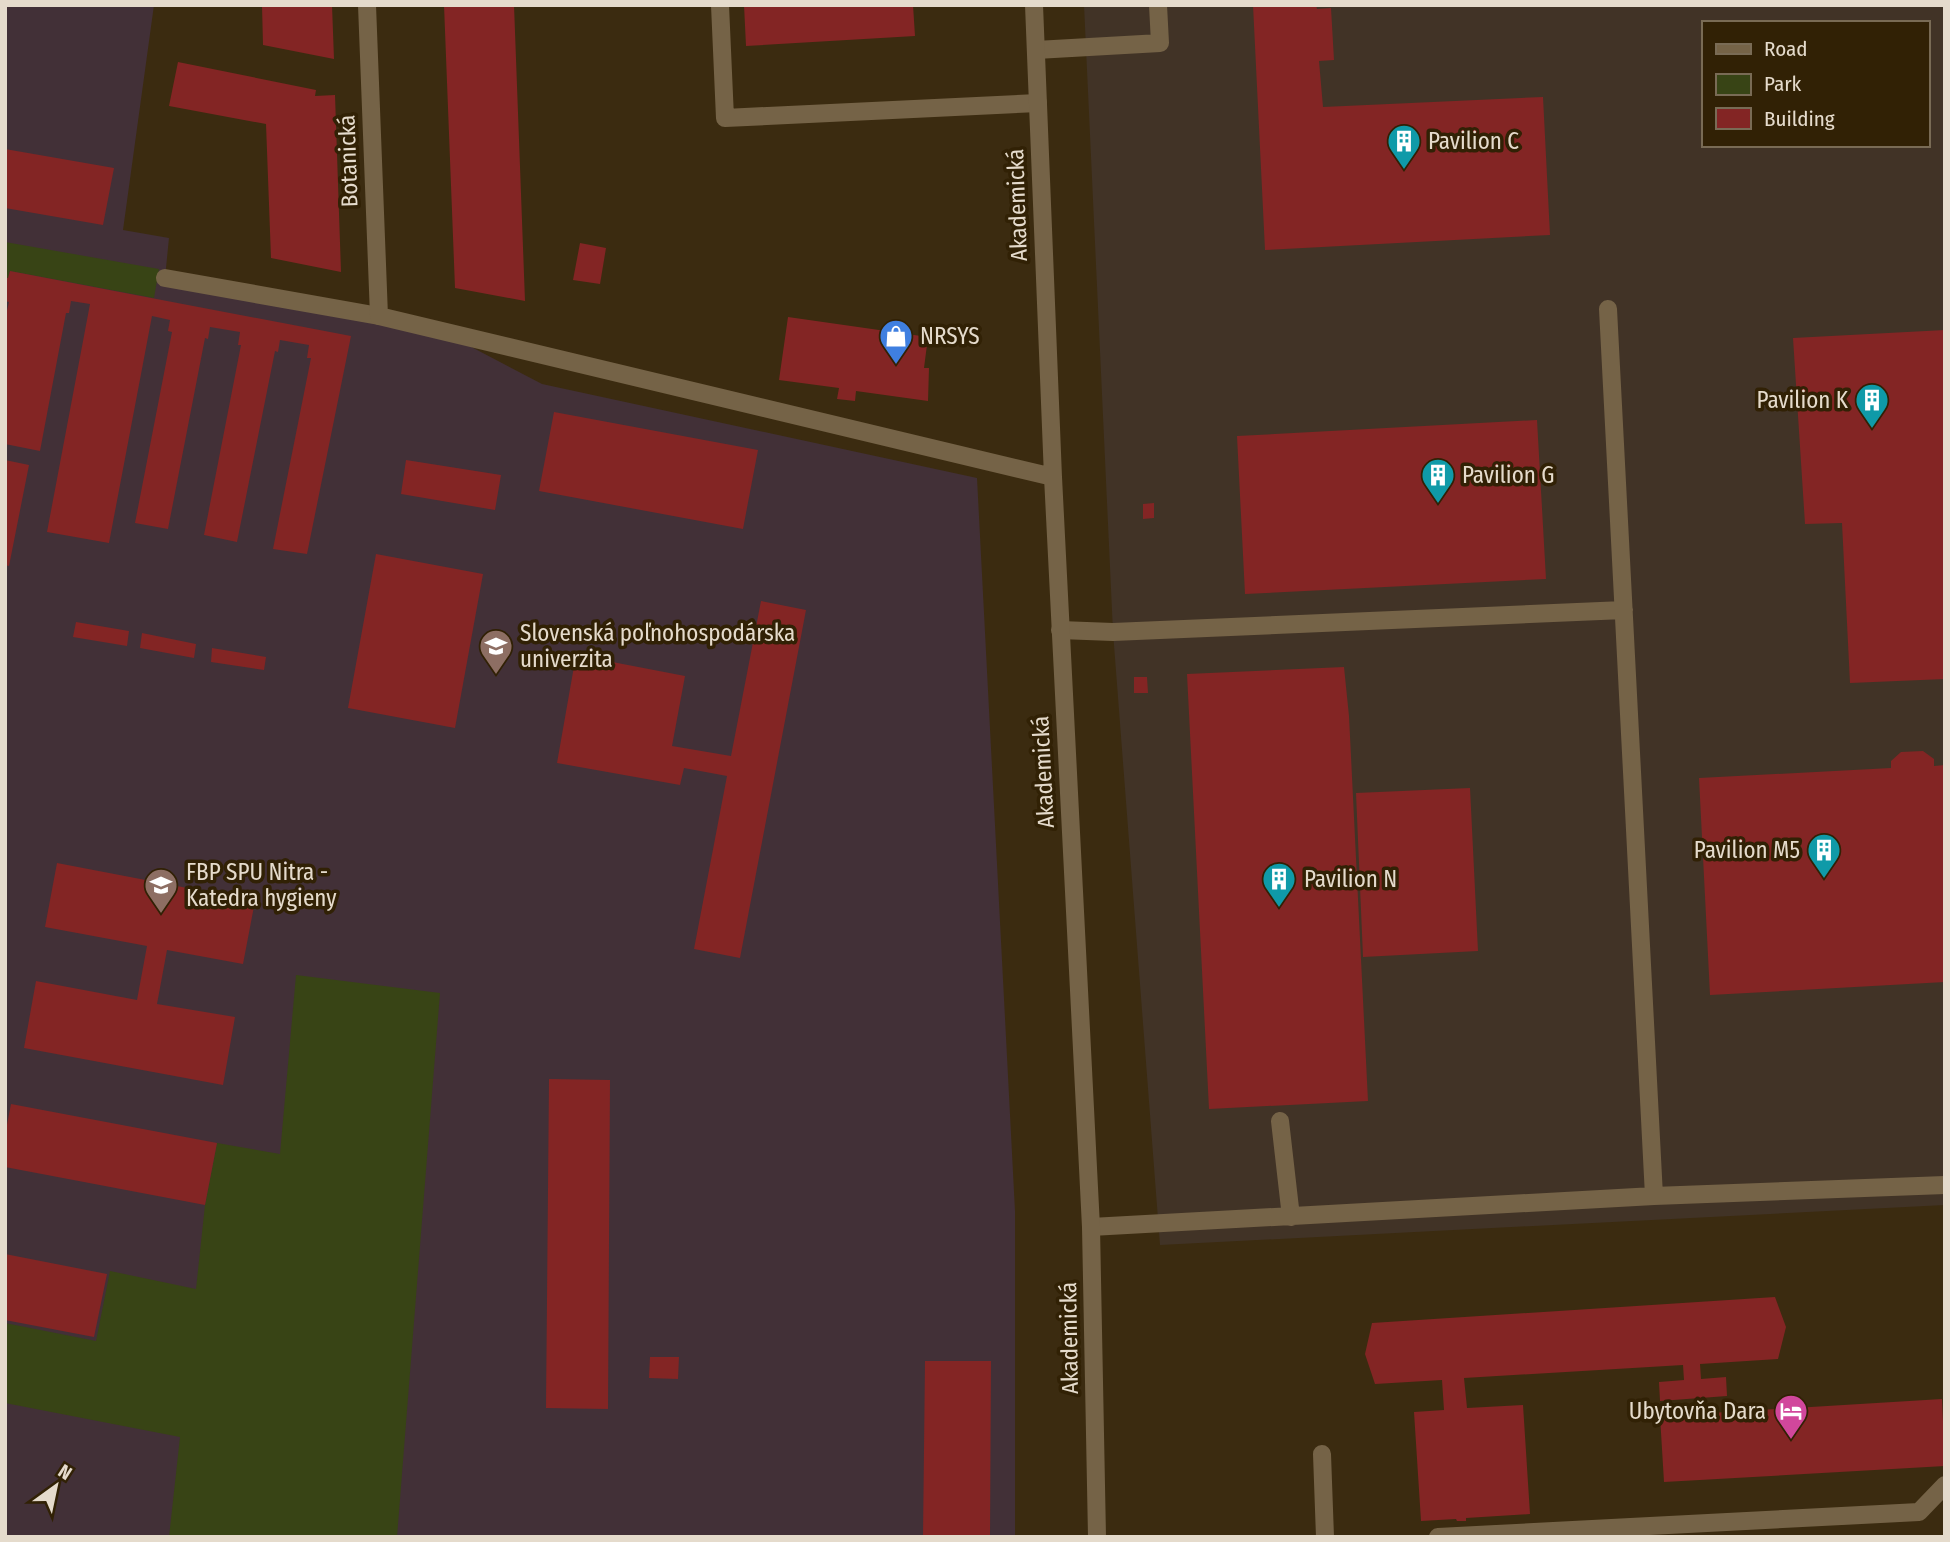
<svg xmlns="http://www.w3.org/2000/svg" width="1950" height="1542" viewBox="0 0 1950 1542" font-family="'Fira Sans Condensed',sans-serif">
<rect width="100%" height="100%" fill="#3b2b10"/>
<path fill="#413326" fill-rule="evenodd" d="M1084 5H1945V1205L1160 1245 1113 632ZM1703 23H1927V145H1703Z"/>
<path fill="#423037" d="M5 5H154L123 230 169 238 165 278 439 330 542 384 977 478 1015 1211V1537H5Z"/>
<path fill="#384415" d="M5 242 159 269 154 298 10 271 5 291Z
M296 975 440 993 397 1537H169L180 1437 5 1403V1323L96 1341 110 1271 196 1289 205 1205 217 1143 280 1154Z"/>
<path fill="#832524" d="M262 5H332L334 59 263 45Z
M444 5H514L525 301 455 288Z
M744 5H913L915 36 746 46Z
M1253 5H1316L1317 9 1331 8 1334 60 1319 61 1323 107 1543 97 1550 235 1265 250Z
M178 62 316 90 315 96 335 95 341 272 271 258 266 124 169 106Z
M5 149 114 168 103 225 5 208Z
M580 243 606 248 600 284 573 280Z
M10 271 351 336 307 554 273 549 311 358H307L309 345 280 340 278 352 275 351 237 542 204 535 241 345H238L240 332 210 327 208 339 205 338 168 529 135 523 172 332 168 331 170 320 152 316 109 543 47 532 90 304 71 301 69 313H66L40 451 5 444V319L9 302 5 301V278H8Z
M788 317 928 337 924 368H929L928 401 856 391 855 401 837 399 839 388 779 380Z
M1945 330V679L1850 683 1842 523 1805 524 1793 338Z
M554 412 758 450 743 529 539 491Z
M1537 420 1546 579 1245 594 1237 436Z
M5 460 29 465 9 566 5 565Z
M406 460 501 475 495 510 401 494Z
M1154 503V518L1143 519V504Z
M376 554 483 574 455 728 348 708Z
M761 601 806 610 740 958 694 949 727 776 684 768 680 785 557 763 576 655 685 676 672 746 731 756Z
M76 622 129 631 127 646 73 637Z
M142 633 196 644 194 658 140 648Z
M212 648 266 657 264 670 211 662Z
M1344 667 1349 716 1368 1101 1209 1109 1187 674Z
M1134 677H1147L1148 693H1134Z
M1923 751 1934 759V766L1945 765V982L1710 995 1699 778 1891 768V761L1901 752Z
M1470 788 1478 951 1363 957 1356 793Z
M57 863 255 901 243 964 167 950 157 1004 235 1017 223 1085 24 1048 36 981 137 1000 147 946 45 927Z
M549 1079 610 1080 608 1409 546 1408Z
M11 1104 217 1143 205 1205 5 1167V1135Z
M5 1254 107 1274 94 1337 5 1320Z
M1775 1297 1786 1327 1778 1359 1700 1364 1701 1379 1726 1377 1727 1396 1660 1401 1659 1382 1684 1380 1683 1365 1464 1378 1467 1408 1523 1405 1530 1514 1466 1518V1521H1457L1456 1519 1421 1521 1414 1412 1444 1410 1442 1380 1375 1384 1365 1354 1372 1323Z
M650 1357H679L678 1379 649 1378Z
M925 1361H991L990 1537H923Z
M1942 1399 1945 1466 1664 1482 1660 1416Z"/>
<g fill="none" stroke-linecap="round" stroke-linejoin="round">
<path stroke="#756347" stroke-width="18" d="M720 5 725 118 1038 103
M1036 50 1160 43 1158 5
M165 278 379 316
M1608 309 1654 1196
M1060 630 1113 632 1624 610
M1280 1121 1291 1217
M1091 1227 1654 1196 1945 1185
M1322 1454 1325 1537
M1438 1537 1919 1512 1945 1485"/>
<path stroke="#756347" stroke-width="18" d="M367 5 379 316 1053 477
M1034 5 1053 477 1091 1227 1097 1537"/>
</g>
<defs>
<symbol id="building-pin" viewBox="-11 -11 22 30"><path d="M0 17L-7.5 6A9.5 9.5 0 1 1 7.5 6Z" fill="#0f9aa8" stroke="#312105"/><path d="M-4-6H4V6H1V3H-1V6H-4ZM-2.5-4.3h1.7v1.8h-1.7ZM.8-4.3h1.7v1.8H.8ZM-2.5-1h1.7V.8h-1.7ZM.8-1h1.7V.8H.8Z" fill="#fff"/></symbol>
<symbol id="shop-pin" viewBox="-11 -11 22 30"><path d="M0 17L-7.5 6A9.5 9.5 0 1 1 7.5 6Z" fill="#3f7fe0" stroke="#312105"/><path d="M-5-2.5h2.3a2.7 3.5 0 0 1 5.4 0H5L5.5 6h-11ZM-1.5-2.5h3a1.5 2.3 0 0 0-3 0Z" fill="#fff"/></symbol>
<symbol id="university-pin" viewBox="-11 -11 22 30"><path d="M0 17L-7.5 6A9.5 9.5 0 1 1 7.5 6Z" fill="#8d6e63" stroke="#312105"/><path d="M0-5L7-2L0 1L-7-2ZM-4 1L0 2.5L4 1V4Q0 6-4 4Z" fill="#fff"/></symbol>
<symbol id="hotel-pin" viewBox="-11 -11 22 30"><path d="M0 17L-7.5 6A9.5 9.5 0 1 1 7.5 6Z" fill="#d1479c" stroke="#312105"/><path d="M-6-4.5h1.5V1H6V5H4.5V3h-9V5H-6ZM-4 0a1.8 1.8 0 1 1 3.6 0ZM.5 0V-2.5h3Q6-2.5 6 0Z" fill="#fff"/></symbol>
</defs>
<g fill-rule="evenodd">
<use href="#building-pin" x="1385" y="122" width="38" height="52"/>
<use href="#shop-pin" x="877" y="317" width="38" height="52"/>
<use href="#building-pin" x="1853" y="381" width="38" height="52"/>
<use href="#building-pin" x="1419" y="456" width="38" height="52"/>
<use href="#university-pin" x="477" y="627" width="38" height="52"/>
<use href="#building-pin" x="1805" y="831" width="38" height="52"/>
<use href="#building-pin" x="1260" y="860" width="38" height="52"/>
<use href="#university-pin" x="142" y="866" width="38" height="52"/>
<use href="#hotel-pin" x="1772" y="1392" width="38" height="52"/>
</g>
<g text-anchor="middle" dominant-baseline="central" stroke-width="7" stroke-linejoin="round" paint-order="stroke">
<g font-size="23" fill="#e5dbcc" stroke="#312105" text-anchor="start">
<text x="1428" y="141">Pavilion C</text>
<text x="920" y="336">NRSYS</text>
<text x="1848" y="400" text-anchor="end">Pavilion K</text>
<text x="1462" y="475">Pavilion G</text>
<text x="520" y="633">Slovenská poľnohospodárska<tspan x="520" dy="26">univerzita</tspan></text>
<text x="1800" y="850" text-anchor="end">Pavilion M5</text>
<text x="186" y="872">FBP SPU Nitra -<tspan x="186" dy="26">Katedra hygieny</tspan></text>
<text x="1304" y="879">Pavilion N</text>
<text x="1766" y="1411" text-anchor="end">Ubytovňa Dara</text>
</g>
<g font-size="23" fill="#e5dbcc" stroke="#312105">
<text transform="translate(348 161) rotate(-92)">Botanická</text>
<text transform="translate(1017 205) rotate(-92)">Akademická</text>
<text transform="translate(1043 772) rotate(-93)">Akademická</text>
<text transform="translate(1069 1338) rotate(-91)">Akademická</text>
</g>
</g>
<rect width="1950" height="1542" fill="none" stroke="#e5dbcc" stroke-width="14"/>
<rect x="1702" y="21" width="228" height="126" fill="#312105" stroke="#796b55" stroke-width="2"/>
<rect x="1716" y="44" width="35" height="10" fill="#756347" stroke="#796b55" stroke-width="2"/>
<text x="1764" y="56" font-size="21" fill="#e5dbcc">Road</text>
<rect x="1716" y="74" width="35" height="21" fill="#384415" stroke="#796b55" stroke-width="2"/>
<text x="1764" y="91" font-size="21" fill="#e5dbcc">Park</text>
<rect x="1716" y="108" width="35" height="21" fill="#832524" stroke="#796b55" stroke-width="2"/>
<text x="1764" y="126" font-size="21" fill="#e5dbcc">Building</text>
<g transform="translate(56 1486) rotate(33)" stroke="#312105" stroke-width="5" paint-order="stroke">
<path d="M0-5L12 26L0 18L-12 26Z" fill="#e5dbcc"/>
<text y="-10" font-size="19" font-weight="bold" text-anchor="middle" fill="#e5dbcc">N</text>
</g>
</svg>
